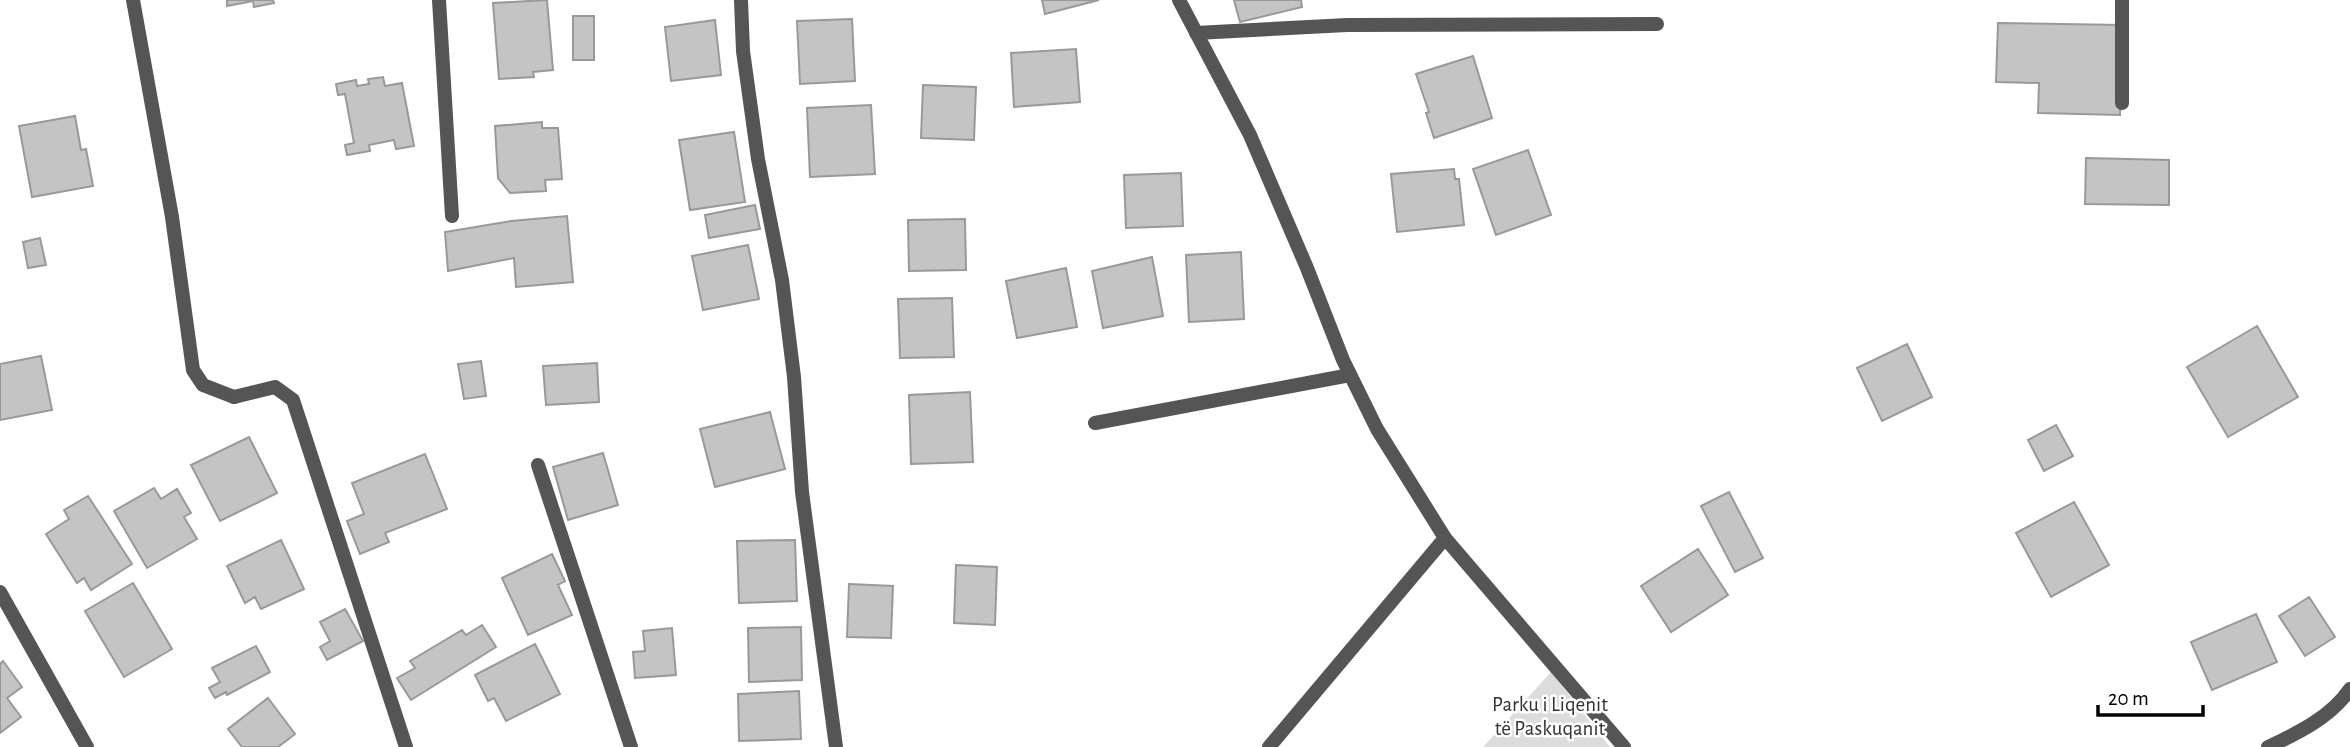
<svg xmlns="http://www.w3.org/2000/svg" width="2350" height="747" viewBox="0 0 2350 747" font-family="'Alegreya Sans',sans-serif">
<rect width="100%" height="100%" fill="#fff"/>
<path fill="#dcdcdc" d="M1551 672 1610 747H1483Z"/>
<path fill="#c4c4c4" stroke="#999" stroke-width="2" d="M227 0H273L274 3 254 7 253 1 227 6Z
M547 0 553 70 533 72 534 77 499 79 493 3Z
M1042 0H1099L1045 14Z
M1234 0H1301L1302 7 1240 22Z
M573 16H594V60H573Z
M852 19 855 81 800 84 797 21Z
M715 20 721 75 671 81 665 27Z
M1998 23 2122 25 2120 115 2038 113 2039 83 1996 82Z
M1076 49 1080 102 1014 107 1011 53Z
M1473 56 1492 118 1434 138 1426 113 1429 112 1416 74Z
M383 77 385 86 402 83 414 146 396 149 394 140 369 145 370 151 347 155 345 145 354 143 345 94 338 95 336 84 356 80 357 86 369 84 368 79Z
M923 85 976 87 974 140 921 138Z
M871 105 875 174 810 177 807 108Z
M75 116 81 150 86 149 93 186 32 197 19 126Z
M542 122V128H558L562 179 545 180 546 191 510 193 498 178 495 126Z
M734 132 745 202 690 210 679 140Z
M1528 150 1551 215 1496 235 1473 169Z
M2086 158 2169 160V205L2085 204Z
M1454 169 1455 179H1459L1464 225 1397 232 1391 174Z
M1181 173 1183 226 1126 228 1124 175Z
M755 205 760 229 709 238 705 215Z
M567 216 573 282 516 287 514 258 448 271 445 232 511 221Z
M965 219 966 270 909 271 908 220Z
M40 238 46 265 28 268 23 242Z
M748 245 759 299 703 310 692 256Z
M1241 252 1244 319 1189 322 1186 255Z
M1152 257 1163 316 1103 328 1092 271Z
M1066 268 1077 327 1017 338 1006 281Z
M952 298 954 357 900 358 898 299Z
M2257 326 2298 397 2228 437 2187 367Z
M1907 344 1932 397 1882 421 1857 368Z
M41 356 52 410 0 420V364Z
M481 361 486 396 464 399 458 364Z
M597 363 599 402 546 405 543 366Z
M970 392 973 462 911 464 909 395Z
M770 412 785 469 715 487 700 429Z
M2056 425 2073 456 2044 471 2028 440Z
M249 437 277 493 220 521 191 465Z
M603 453 618 505 568 520 553 467Z
M425 454 447 509 385 533 389 542 360 554 347 521 364 514 352 483Z
M154 488 161 499 177 489 191 513 184 517 197 539 147 568 114 511Z
M1729 492 1763 558 1735 572 1701 506Z
M88 496 132 564 91 590 84 578 77 583 46 534 69 519 64 510Z
M2074 502 2109 565 2051 597 2016 533Z
M281 540 304 589 261 609 255 597 245 603 227 566Z
M795 540 797 601 739 603 737 541Z
M1698 549 1728 595 1671 632 1641 586Z
M552 554 565 581 558 585 572 615 528 635 502 578Z
M956 565 997 567 995 625 954 623Z
M133 583 172 649 124 677 85 611Z
M849 584 893 586 891 638 847 637Z
M2309 597 2335 637 2305 656 2279 616Z
M345 609 363 641 327 660 320 647 330 641 320 622Z
M2256 614 2277 662 2212 690 2191 642Z
M482 625 496 647 411 700 397 678 415 668 410 661 462 630 466 635Z
M801 627 802 680 749 682 748 628Z
M672 628 676 675 635 678 633 652 645 651 643 631Z
M535 644 560 694 506 721 494 698 488 701 475 675Z
M256 646 270 672 227 695 226 692 215 698 209 688 220 682 212 668Z
M3 661 22 687 7 698 21 717 0 733V664Z
M799 691 801 739 739 741 738 694Z
M268 698 295 734 278 747H242L228 729Z"/>
<g fill="none" stroke-linecap="round" stroke-linejoin="round">
<path stroke="#555" stroke-width="14" d="M133 0 172 217 193 370 203 385 234 397
M439 0 452 216
M2122 0V103
M1196 33 1347 25 1657 24
M1095 423 1350 375
M2268 747C2298 733 2331 717 2350 689"/>
<path stroke="#555" stroke-width="14" d="M741 0 743 51 758 159 782 280 794 377 802 492 836 747
M1179 0 1250 135 1307 268 1343 360 1377 429 1445 538 1624 747
M234 397 275 387 293 400 406 747
M538 465 631 747
M0 592 87 747
M1269 747 1445 538"/>
</g>
<g text-anchor="middle" dominant-baseline="central" stroke-width="5" stroke-linejoin="round" paint-order="stroke">
<g font-size="21" fill="#333" stroke="#fff">
<text x="1550" y="704">Parku i Liqenit<tspan x="1550" dy="24">të Paskuqanit</tspan></text>
</g>
</g>
<path d="M2098 705v10h105v-10" fill="none" stroke="#000000" stroke-width="3.5"/>
<text x="2108" y="705" font-size="21" fill="#000000" stroke="#ffffff" stroke-width="5" paint-order="stroke">20 m</text>
</svg>
